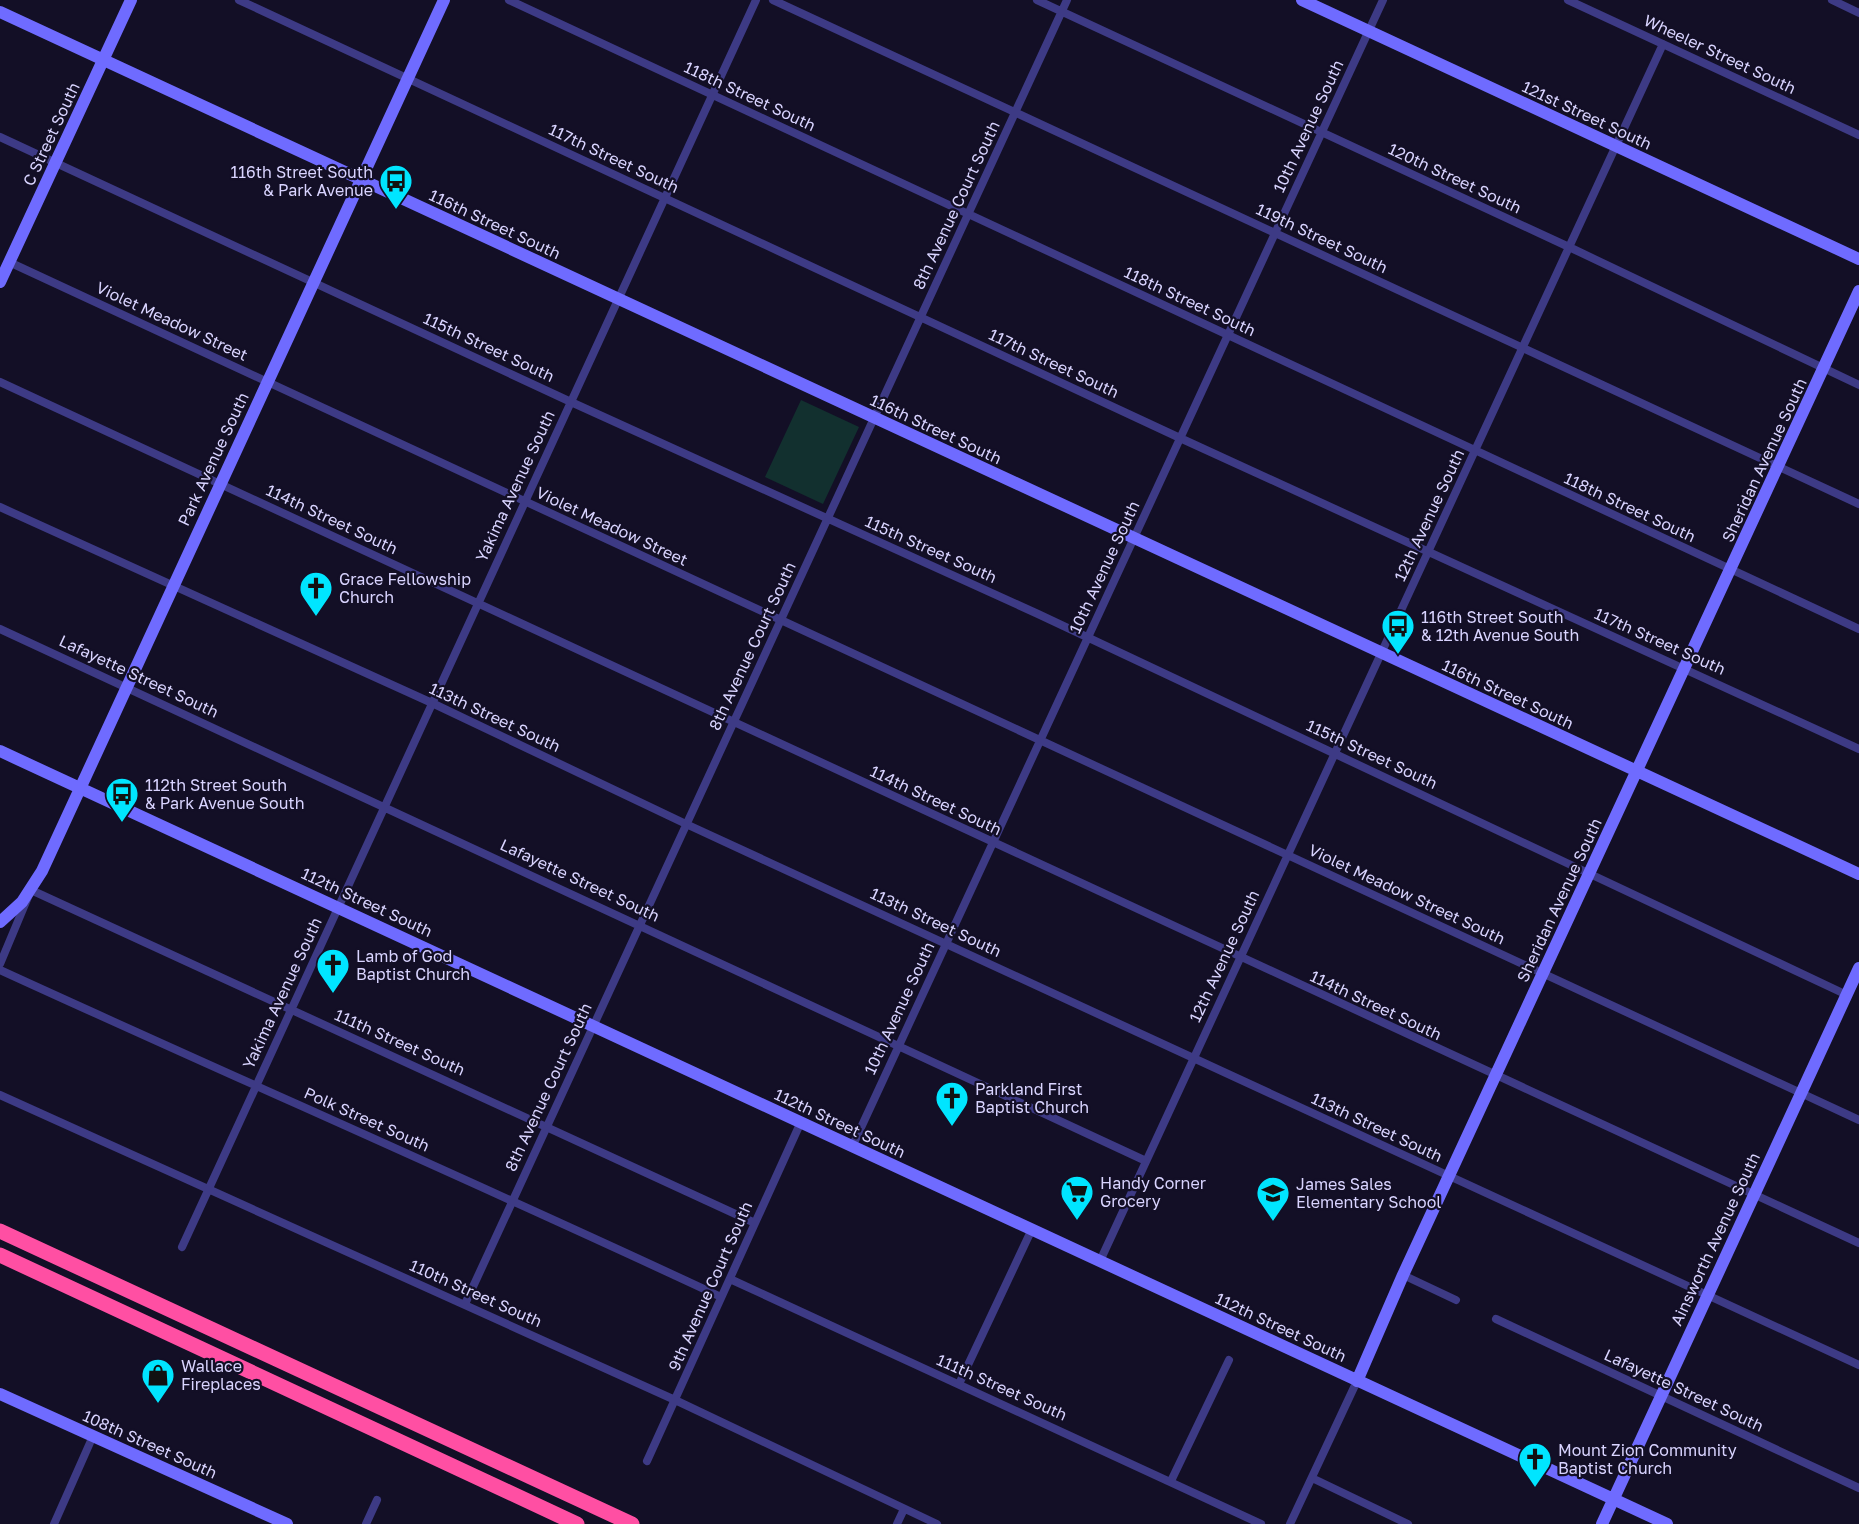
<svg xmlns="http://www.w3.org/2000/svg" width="1859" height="1524" viewBox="0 0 1859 1524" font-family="'Golos Text',sans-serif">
<rect width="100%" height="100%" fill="#130f26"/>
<path fill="#12302f" d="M801 400 859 427 823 504 765 477Z"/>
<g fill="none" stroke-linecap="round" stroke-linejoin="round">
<path stroke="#3d3a85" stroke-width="8" d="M239 0 1180 438 1859 749
M509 0 1859 629
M773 0 1859 504
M1037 0 1569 247 1859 385
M1568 0 1859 135
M1832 0 1859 13
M0 137 571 402 1038 614 1847 995
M9 262 1859 1120
M0 382 1859 1243
M0 507 432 703 686 824 1859 1365
M0 629 1146 1161
M0 964 31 890 755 1223
M0 970C240 1080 482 1185 721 1297
M0 1095 675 1400 937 1524
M852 1147 1383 0
M182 1247 756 0
M1100 1261 1663 44
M1403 1275 1456 1300
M730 1279 1261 1524
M465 1304 1067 0
M1496 1319 1859 1488
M959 1384 1032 1229
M647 1461 800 1124
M1312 1478 1408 1524
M1171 1481 1229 1360
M54 1524 93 1436
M366 1524 377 1500
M897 1524 904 1509
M1290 1524 1357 1381"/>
<path stroke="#6f6bff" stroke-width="12" d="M1302 0 1859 259
M0 12 1859 874
M0 282 131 0
M0 751 1667 1524
M0 922 22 902 42 871 444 0
M1357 1381 1403 1275 1859 291
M0 1394 287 1524
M1602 1524 1859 968"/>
<path stroke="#ff4fa3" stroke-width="15" d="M0 1231 632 1524
M0 1255 577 1524"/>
</g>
<defs>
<symbol id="bus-pin" viewBox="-11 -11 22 30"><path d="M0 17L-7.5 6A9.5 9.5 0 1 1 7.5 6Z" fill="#00e5ff" stroke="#130f26"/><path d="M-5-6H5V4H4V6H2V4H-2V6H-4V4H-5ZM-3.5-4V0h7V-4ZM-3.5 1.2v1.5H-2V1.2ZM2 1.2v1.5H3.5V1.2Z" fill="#111"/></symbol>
<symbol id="church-pin" viewBox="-11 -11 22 30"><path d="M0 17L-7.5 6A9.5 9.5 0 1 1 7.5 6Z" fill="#00e5ff" stroke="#130f26"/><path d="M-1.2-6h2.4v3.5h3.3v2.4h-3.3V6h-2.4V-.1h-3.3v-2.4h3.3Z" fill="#111"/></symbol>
<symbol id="supermarket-pin" viewBox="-11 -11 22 30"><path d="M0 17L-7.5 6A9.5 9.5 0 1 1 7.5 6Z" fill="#00e5ff" stroke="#130f26"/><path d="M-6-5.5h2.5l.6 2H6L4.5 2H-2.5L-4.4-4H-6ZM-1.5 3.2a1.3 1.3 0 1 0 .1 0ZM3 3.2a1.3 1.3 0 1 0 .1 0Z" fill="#111"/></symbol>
<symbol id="school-pin" viewBox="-11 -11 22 30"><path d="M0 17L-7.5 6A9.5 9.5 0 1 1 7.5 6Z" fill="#00e5ff" stroke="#130f26"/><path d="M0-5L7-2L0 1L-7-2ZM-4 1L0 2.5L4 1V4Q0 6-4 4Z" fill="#111"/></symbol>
<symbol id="shop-pin" viewBox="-11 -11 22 30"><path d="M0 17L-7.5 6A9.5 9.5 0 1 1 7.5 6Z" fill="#00e5ff" stroke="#130f26"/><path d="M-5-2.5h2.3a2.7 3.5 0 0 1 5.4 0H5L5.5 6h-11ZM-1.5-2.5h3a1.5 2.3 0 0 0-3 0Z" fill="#111"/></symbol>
</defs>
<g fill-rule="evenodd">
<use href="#bus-pin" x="377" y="162" width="38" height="52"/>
<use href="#church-pin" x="297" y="569" width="38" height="52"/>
<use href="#bus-pin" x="1379" y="607" width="38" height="52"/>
<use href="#bus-pin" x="103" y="775" width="38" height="52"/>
<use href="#church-pin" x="314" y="946" width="38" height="52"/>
<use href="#church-pin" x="933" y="1079" width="38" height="52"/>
<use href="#supermarket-pin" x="1058" y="1173" width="38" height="52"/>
<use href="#school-pin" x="1254" y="1174" width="38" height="52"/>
<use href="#shop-pin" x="139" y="1356" width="38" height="52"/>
<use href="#church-pin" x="1516" y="1440" width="38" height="52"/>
</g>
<g text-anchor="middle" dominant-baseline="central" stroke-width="4.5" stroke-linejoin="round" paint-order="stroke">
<g font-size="16" fill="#d9d4ff" stroke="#130f26">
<text transform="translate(1720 54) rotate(25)">Wheeler Street South</text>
<text transform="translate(750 96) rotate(25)">118th Street South</text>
<text transform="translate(1587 115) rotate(25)">121st Street South</text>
<text transform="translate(1308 126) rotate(-65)">10th Avenue South</text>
<text transform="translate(51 134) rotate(-65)">C Street South</text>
<text transform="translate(614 158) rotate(25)">117th Street South</text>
<text transform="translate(1455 178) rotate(25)">120th Street South</text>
<text transform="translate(956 205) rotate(-65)">8th Avenue Court South</text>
<text transform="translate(495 224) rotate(25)">116th Street South</text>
<text transform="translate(1322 238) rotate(25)">119th Street South</text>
<text transform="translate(1190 301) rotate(25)">118th Street South</text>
<text transform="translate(172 321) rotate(25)">Violet Meadow Street</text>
<text transform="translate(489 347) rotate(25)">115th Street South</text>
<text transform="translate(1054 363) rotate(25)">117th Street South</text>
<text transform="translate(936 429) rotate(25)">116th Street South</text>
<text transform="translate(213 459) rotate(-65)">Park Avenue South</text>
<text transform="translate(1764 460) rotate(-65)">Sheridan Avenue South</text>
<text transform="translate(515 486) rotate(-65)">Yakima Avenue South</text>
<text transform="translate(1630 507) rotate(25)">118th Street South</text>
<text transform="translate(1429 515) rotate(-65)">12th Avenue South</text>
<text transform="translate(332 519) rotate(25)">114th Street South</text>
<text transform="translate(612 526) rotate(25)">Violet Meadow Street</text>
<text transform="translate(931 549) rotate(24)">115th Street South</text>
<text transform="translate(1104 567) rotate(-65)">10th Avenue South</text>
<text transform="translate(1660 641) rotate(24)">117th Street South</text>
<text transform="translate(752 646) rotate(-65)">8th Avenue Court South</text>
<text transform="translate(139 676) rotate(25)">Lafayette Street South</text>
<text transform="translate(1508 694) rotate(25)">116th Street South</text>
<text transform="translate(495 717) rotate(25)">113th Street South</text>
<text transform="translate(1372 754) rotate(25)">115th Street South</text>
<text transform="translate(936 800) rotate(25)">114th Street South</text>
<text transform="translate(580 880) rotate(25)">Lafayette Street South</text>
<text transform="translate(1407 894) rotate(25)">Violet Meadow Street South</text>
<text transform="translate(1559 900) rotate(-65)">Sheridan Avenue South</text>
<text transform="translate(367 902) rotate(25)">112th Street South</text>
<text transform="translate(936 922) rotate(25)">113th Street South</text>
<text transform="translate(1224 956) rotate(-65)">12th Avenue South</text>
<text transform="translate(282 993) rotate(-65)">Yakima Avenue South</text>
<text transform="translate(1376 1005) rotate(25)">114th Street South</text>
<text transform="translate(899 1008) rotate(-65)">10th Avenue South</text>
<text transform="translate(400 1042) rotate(24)">111th Street South</text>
<text transform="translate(548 1087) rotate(-65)">8th Avenue Court South</text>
<text transform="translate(367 1119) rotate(24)">Polk Street South</text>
<text transform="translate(840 1123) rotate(25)">112th Street South</text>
<text transform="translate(1377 1127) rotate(25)">113th Street South</text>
<text transform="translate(1715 1239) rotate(-65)">Ainsworth Avenue South</text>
<text transform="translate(710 1286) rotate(-66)">9th Avenue Court South</text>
<text transform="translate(476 1293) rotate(24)">110th Street South</text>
<text transform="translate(1281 1327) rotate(25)">112th Street South</text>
<text transform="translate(1002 1387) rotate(24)">111th Street South</text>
<text transform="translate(1684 1390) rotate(25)">Lafayette Street South</text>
<text transform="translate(150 1444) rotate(24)">108th Street South</text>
</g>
<g font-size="16" fill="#d9d4ff" stroke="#130f26" text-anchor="start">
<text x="373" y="172" text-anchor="end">116th Street South<tspan x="373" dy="18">&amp; Park Avenue</tspan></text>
<text x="339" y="579">Grace Fellowship<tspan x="339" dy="18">Church</tspan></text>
<text x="1421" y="617">116th Street South<tspan x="1421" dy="18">&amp; 12th Avenue South</tspan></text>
<text x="145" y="785">112th Street South<tspan x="145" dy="18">&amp; Park Avenue South</tspan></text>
<text x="356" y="956">Lamb of God<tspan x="356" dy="18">Baptist Church</tspan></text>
<text x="975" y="1089">Parkland First<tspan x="975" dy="18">Baptist Church</tspan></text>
<text x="1100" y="1183">Handy Corner<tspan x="1100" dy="18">Grocery</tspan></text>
<text x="1296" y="1184">James Sales<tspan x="1296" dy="18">Elementary School</tspan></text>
<text x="181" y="1366">Wallace<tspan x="181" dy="18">Fireplaces</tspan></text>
<text x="1558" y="1450">Mount Zion Community<tspan x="1558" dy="18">Baptist Church</tspan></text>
</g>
</g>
</svg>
